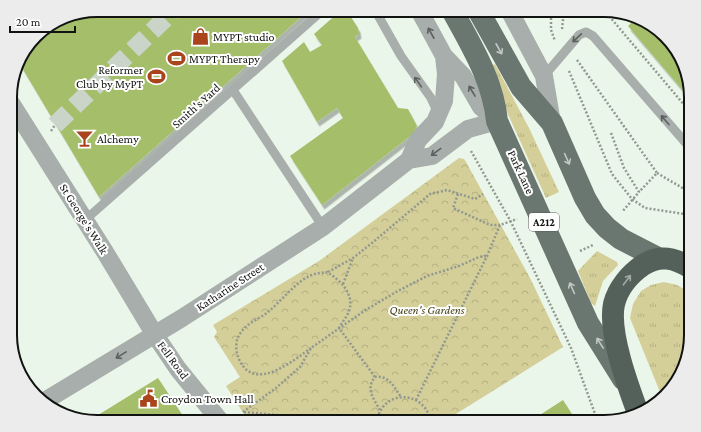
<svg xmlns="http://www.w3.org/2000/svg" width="701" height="432" viewBox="0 0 701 432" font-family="'Crimson Pro',serif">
<defs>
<pattern id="grass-tufts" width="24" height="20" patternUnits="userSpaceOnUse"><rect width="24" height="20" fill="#d4ce98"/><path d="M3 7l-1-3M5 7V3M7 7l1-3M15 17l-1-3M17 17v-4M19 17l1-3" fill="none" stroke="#b5b082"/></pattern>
<pattern id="forest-crowns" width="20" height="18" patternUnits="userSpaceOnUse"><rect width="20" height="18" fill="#d4ce98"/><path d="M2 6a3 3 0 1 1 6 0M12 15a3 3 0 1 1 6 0" fill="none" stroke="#b5b082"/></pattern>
<filter id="shadow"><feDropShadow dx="2.5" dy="4.5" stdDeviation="0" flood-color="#0004"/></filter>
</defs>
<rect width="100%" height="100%" fill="#ebf6ea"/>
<!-- grass -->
<path fill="url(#grass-tufts)" d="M495 64 529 128 559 192 546 198 507 112 493 65Z
M597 251 617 262 618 265 603 281 595 306 591 303 578 271Z
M664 282 677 285 691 293V341L677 383 662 397 630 318 633 304 641 291 651 285Z"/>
<!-- forest -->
<path fill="url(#forest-crowns)" d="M459 158 464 159 466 162 530 278 563 347 443 422H249L226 386 240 377 214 337 217 332 213 325 319 261Z"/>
<!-- building -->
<path fill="#a4be6a" filter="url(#shadow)" d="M97 10H309L99 197 18 61 28 47 50 25 64 17Z
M345 13 349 14 358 28 359 34 355 37 398 108 408 109 417 126 413 134 322 205 290 156 343 118 337 108 317 122 282 61 304 42 310 52 322 45 314 34 331 19 339 14Z
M635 19 652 24 679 53 691 91V100L628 26Z
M158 378 187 422H96L90 420Z
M563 400 577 422H529Z"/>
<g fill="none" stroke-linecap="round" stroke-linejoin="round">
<!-- street-tunnel -->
<path stroke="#cad4c9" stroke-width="18" stroke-dasharray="18 9" stroke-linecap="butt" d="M55 125 174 10"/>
<!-- path -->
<path stroke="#919890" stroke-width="2.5" stroke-dasharray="2 2" stroke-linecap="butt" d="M551 10V30L555 41
M604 10 691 113
M562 29 564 10
M577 60 657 173 639 192
M569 71 612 174 632 199 645 208 691 215
M51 131 55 125
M611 133 624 168 639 192 622 212
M471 151 511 222 571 348 598 422
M657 173 691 193
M458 194 453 208 490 225H500
M580 251 593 245
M328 272 353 258 372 243 430 194 447 190 475 199 483 194
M343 284 353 258
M311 348C294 360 257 391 241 363 237 357 235 347 237 340 239 334 243 329 248 325 254 320 262 317 268 312 280 302 291 288 304 279 312 274 318 273 327 272 340 280 355 294 349 311 347 317 342 322 339 328L375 377
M416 400 487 256 500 225 517 219
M380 410C374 399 365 389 375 377 389 375 394 387 401 397
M243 412 276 388 300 367 311 348 364 311 396 292 427 276 459 266 479 257 487 256
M244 412 353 422
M377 422C381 389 425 389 431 422"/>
<!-- lane -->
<path stroke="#a7aeab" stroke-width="9" d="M375 10 401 56 431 98 438 113
M544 76 579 35 586 32 593 36 691 149
M233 90 323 227
M85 220 323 10"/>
<!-- street -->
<path stroke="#a7aeab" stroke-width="18" d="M419 10 444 56 463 76 481 107 497 121
M509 10 544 76 552 123
M11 103 105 252 155 335 178 369 221 422
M409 160 418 140 435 122 444 101 446 74 444 56
M43 402 182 318 323 227 409 160 432 156 468 129 497 121"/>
<!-- primary -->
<path stroke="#6a7670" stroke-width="22" d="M452 10C471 45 493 80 497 121L588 323 623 379
M478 10 521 87 552 123 585 198 595 215 607 228 621 239 658 258"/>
<!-- highway -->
<path stroke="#54615b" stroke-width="22" d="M638 413C628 386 608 332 614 304 618 288 630 274 643 265 660 254 675 258 691 268"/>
</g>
<!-- one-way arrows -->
<defs><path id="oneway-shaft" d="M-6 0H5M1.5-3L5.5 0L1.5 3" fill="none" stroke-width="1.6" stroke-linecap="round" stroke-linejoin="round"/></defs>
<g stroke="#5c605e">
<use href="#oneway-shaft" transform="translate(431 33) rotate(-119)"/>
<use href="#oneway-shaft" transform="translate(577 38) rotate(137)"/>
<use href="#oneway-shaft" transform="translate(418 82) rotate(-125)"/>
<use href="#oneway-shaft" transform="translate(472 91) rotate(-121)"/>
<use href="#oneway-shaft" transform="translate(665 120) rotate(-131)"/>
<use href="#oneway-shaft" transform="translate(436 152) rotate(144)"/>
<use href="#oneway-shaft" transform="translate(121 355) rotate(149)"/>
</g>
<g stroke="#c3c8c6">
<use href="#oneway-shaft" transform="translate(499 49) rotate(61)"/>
<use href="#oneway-shaft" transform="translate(567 159) rotate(66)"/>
<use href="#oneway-shaft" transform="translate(572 288) rotate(-114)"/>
<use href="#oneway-shaft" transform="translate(600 343) rotate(-122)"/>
</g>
<use stroke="#a1a8a5" href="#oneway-shaft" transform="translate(627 280) rotate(-53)"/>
<!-- icons -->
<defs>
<symbol id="shop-bare" viewBox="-9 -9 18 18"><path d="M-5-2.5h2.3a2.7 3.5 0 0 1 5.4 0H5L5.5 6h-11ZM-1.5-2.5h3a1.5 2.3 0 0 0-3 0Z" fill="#aa441c" stroke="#fff" stroke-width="2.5" paint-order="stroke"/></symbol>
<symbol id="stadium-bare" viewBox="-9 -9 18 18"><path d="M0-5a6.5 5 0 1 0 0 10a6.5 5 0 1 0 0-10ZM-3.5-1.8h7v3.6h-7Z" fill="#aa441c" stroke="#fff" stroke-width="2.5" paint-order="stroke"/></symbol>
<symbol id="bar-bare" viewBox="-9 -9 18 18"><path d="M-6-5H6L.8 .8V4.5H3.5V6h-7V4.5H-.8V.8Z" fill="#aa441c" stroke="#fff" stroke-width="2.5" paint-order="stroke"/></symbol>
<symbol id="civic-bare" viewBox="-9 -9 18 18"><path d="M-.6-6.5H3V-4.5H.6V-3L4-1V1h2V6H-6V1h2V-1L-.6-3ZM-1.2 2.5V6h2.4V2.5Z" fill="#aa441c" stroke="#fff" stroke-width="2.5" paint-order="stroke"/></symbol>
</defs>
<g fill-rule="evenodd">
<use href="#shop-bare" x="188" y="24" width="25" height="25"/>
<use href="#stadium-bare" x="164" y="46" width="25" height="25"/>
<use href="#stadium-bare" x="144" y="64" width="25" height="25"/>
<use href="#bar-bare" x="72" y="126" width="25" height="25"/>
<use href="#civic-bare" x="136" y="386" width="25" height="25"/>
</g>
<g text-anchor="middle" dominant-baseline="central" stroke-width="4" stroke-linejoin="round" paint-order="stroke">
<!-- shield labels -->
<rect fill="#fff" stroke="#585a58" stroke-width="1" x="529" y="213" width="30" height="18" rx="3"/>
<g font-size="11" font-weight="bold" fill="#101310">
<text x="544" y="222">A212</text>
</g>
<!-- poi labels -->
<g font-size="12" fill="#101310" stroke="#fff" text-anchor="start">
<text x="213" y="37">MYPT studio</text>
<text x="189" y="59">MYPT Therapy</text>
<text x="143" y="70" text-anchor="end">Reformer<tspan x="143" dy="14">Club by MyPT</tspan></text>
<text x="97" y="139">Alchemy</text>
<text x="161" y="399">Croydon Town Hall</text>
</g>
<!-- street labels -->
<g font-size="12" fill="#101310" stroke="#fff">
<text transform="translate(196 106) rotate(-42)">Smith's Yard</text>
<text transform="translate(521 172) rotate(65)">Park Lane</text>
<text transform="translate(84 219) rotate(58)">St George's Walk</text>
<text transform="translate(230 287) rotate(-33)">Katharine Street</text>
<text transform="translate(173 360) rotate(54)">Fell Road</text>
</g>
<!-- park labels -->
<g font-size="12" font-style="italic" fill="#4a461f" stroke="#fff">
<text x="427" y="310">Queen's Gardens</text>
</g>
</g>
<!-- crop -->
<path d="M0 0H701V432H0ZM97 17H604A80 80 0 0 1 684 97V335A80 80 0 0 1 604 415H97A80 80 0 0 1 17 335V97A80 80 0 0 1 97 17Z" fill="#ececec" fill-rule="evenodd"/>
<path fill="none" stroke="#101310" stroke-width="2" d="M97 17H604A80 80 0 0 1 684 97V335A80 80 0 0 1 604 415H97A80 80 0 0 1 17 335V97A80 80 0 0 1 97 17Z"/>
<!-- scale -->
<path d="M10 26v6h65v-6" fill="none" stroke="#101310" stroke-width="2"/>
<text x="16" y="26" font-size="12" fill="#101310" stroke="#ffffff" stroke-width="3" paint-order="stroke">20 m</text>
</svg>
